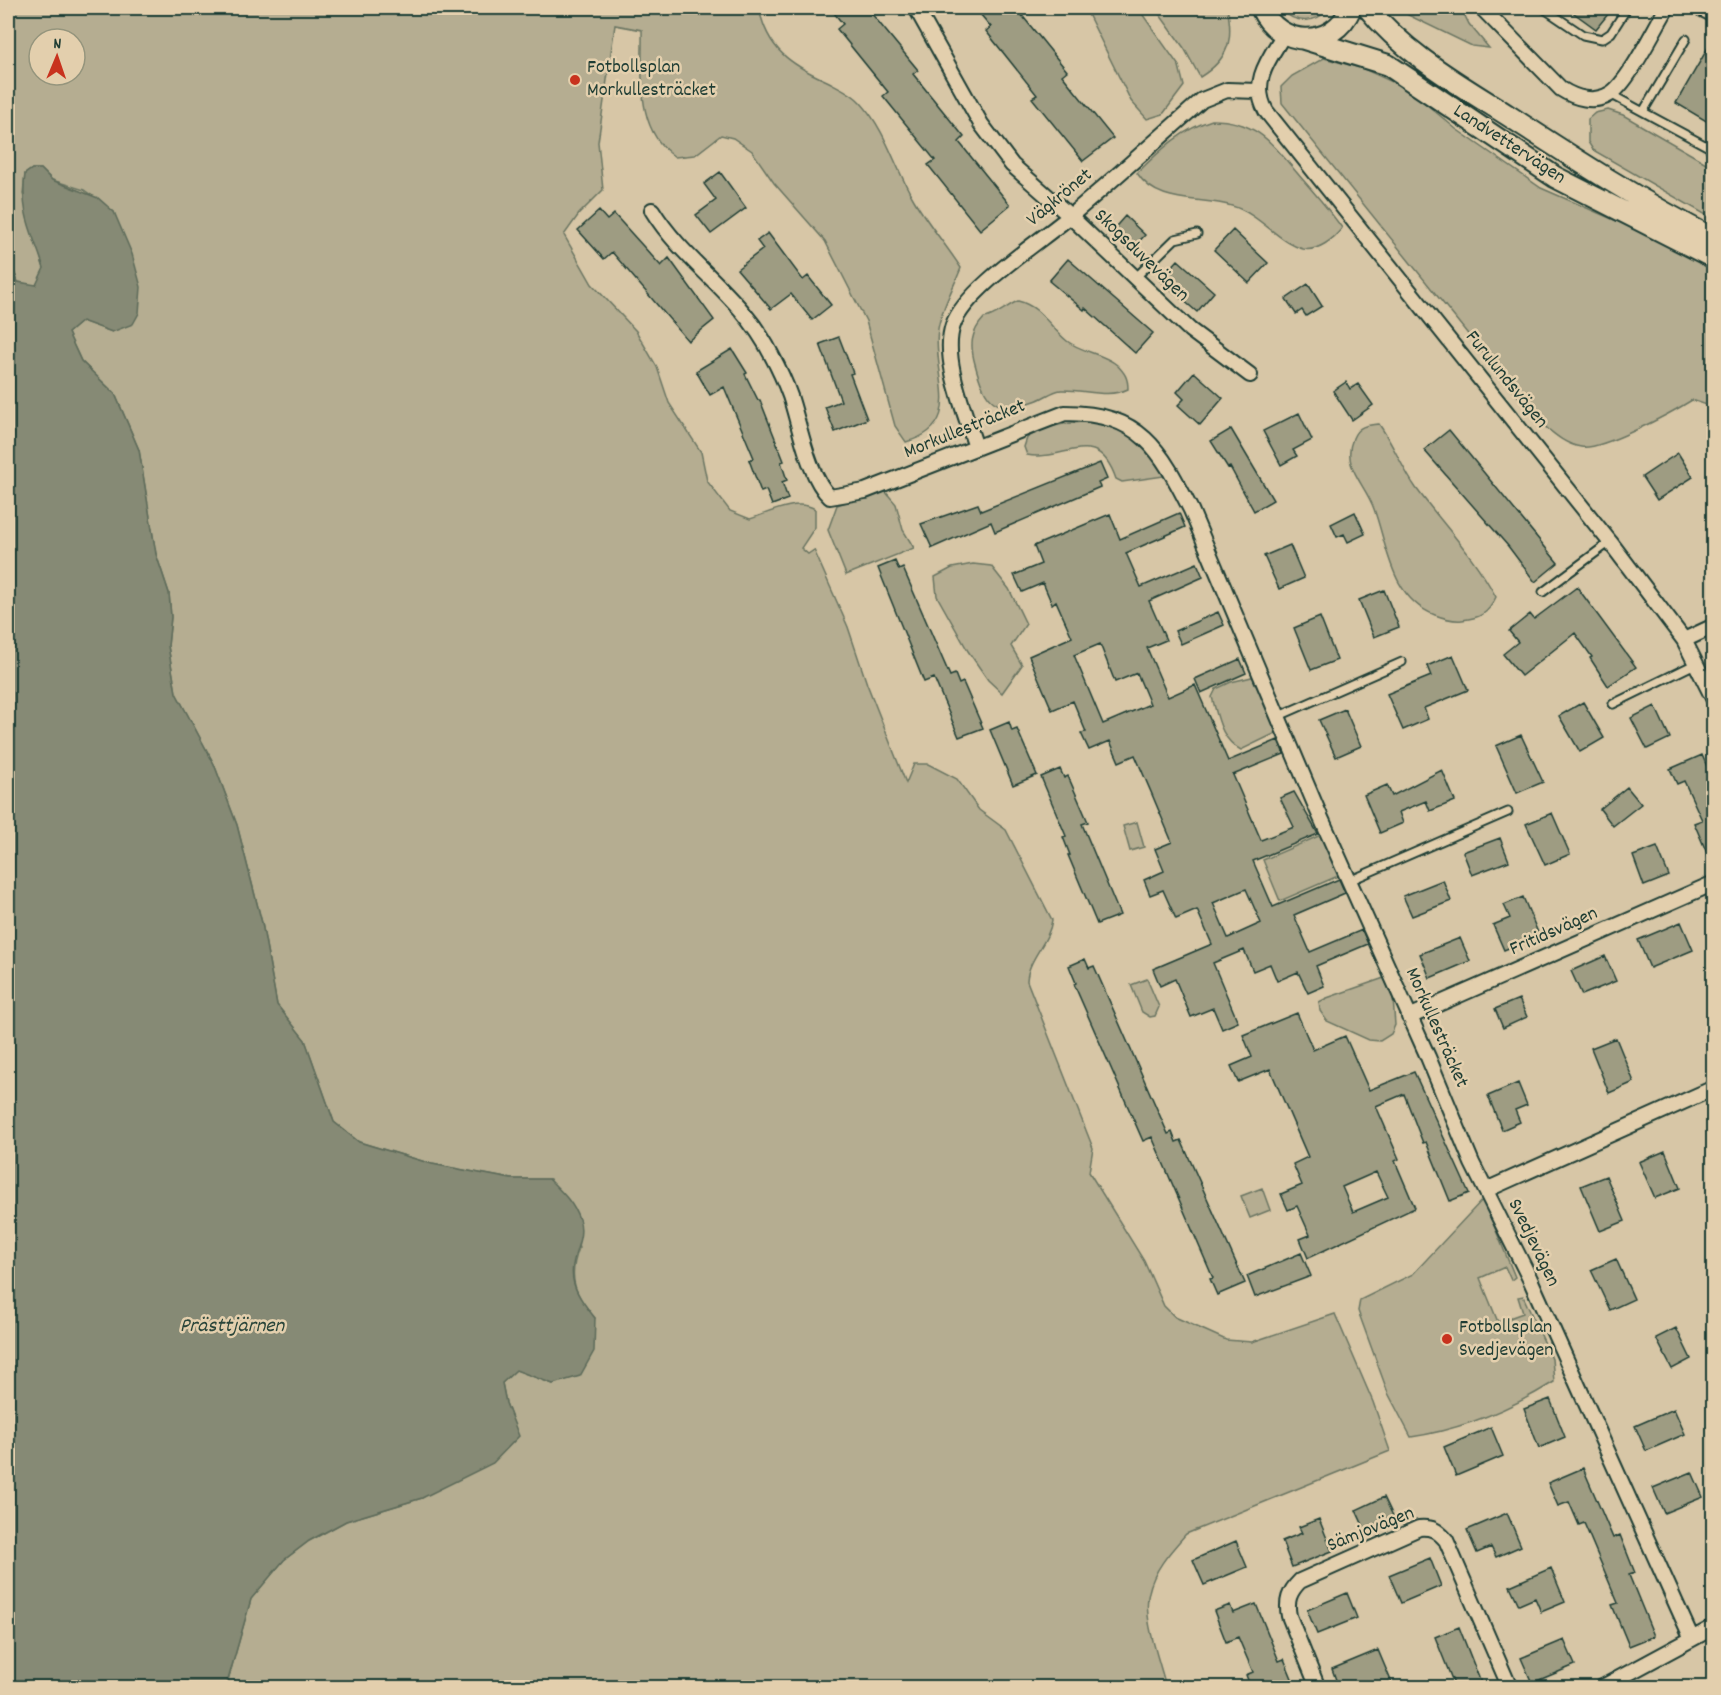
<svg xmlns="http://www.w3.org/2000/svg" width="1721" height="1695" viewBox="0 0 1721 1695" font-family="Dekko,sans-serif">
<rect width="100%" height="100%" fill="#d7c6a6"/>
<filter id="ink" filterUnits="userSpaceOnUse"><feTurbulence type="fractalNoise" baseFrequency=".0167" numOctaves="2"/><feDisplacementMap in="SourceGraphic" scale="12" xChannelSelector="R" yChannelSelector="G"/><feConvolveMatrix kernelMatrix="1 2 1 2 8 2 1 2 1" color-interpolation-filters="sRGB"/></filter>
<g filter="url(#ink)">
<!-- green -->
<path fill="#b5ad91" stroke="#6a7562" stroke-width="1.5" fill-rule="evenodd" d="M8 8H759C767 49 791 65 827 81 838 87 853 93 861 103 887 132 895 168 914 200 928 224 946 245 961 268 954 287 941 309 938 329 931 374 968 425 906 442L895 426 866 321 825 241 774 183 752 151 733 138 721 135 695 155 675 157C634 129 643 75 642 30L615 25 598 142 603 190 579 214 564 235 592 284 636 331 657 367 669 403 701 452 707 481 730 511 750 519C768 513 797 498 815 509V527L801 548 808 554 814 550 848 627 867 684 906 783 914 764H928L957 779 979 810 1006 830 1052 920C1049 943 1028 958 1027 981L1093 1148 1089 1172 1144 1261 1164 1306 1175 1317 1226 1340 1252 1342 1335 1314 1373 1402 1390 1451 1186 1534C1171 1551 1154 1569 1149 1592 1142 1617 1160 1662 1166 1687H226L251 1599 284 1560 309 1541 346 1521 422 1498 518 1436 506 1403 502 1383 516 1370 553 1384 595 1318C575 1294 567 1279 579 1248L550 1179H511L432 1164 359 1142 334 1122 305 1040 277 1005 262 923 237 825 214 764 176 693 168 646 171 617 169 593 156 554 139 450 115 394 81 361 68 333 82 321 112 332 120 231 114 212 84 190 52 180 41 169H32L25 174 23 194 44 269 36 286 18 282 8 256ZM39 39H75V75H39Z
M1085 8H1138L1179 66 1184 86 1163 114 1147 119 1131 101Z
M1155 8H1227C1234 39 1229 59 1200 77L1184 48Z
M1280 8H1330C1315 24 1295 25 1280 8Z
M1405 8H1461L1469 24 1489 48 1472 46 1408 15Z
M1324 58 1364 69 1408 89 1456 129 1541 188 1713 263V407L1692 400C1673 412 1601 451 1581 447 1563 444 1551 431 1537 420L1282 103 1281 87 1292 76Z
M1608 110 1623 115 1713 167V219L1593 150 1588 142V119L1595 113Z
M1212 120C1260 120 1275 148 1304 181 1318 197 1330 211 1342 228 1334 239 1317 252 1303 249 1279 243 1260 214 1232 206 1200 196 1158 206 1137 173 1160 151 1180 130 1212 120Z
M1018 301C1042 307 1049 327 1067 341 1081 352 1105 354 1117 365 1125 373 1128 378 1128 389 1107 399 1084 389 1061 390 1052 391 1044 398 1035 401 995 415 985 402 975 364 970 346 970 333 984 318 995 317 1008 305 1018 301Z
M1097 421 1144 438 1171 475 1122 482 1116 479C1097 424 1065 462 1027 455L1024 447 1027 438C1048 424 1073 422 1097 421Z
M1379 424C1393 444 1402 468 1416 488 1444 526 1473 554 1496 597 1488 614 1480 618 1462 620 1453 621 1443 618 1435 615 1391 598 1388 548 1374 509 1365 483 1341 467 1353 438 1358 426 1366 425 1379 424Z
M884 490 896 504 903 530 914 548 846 575 828 530 837 505Z
M973 564 991 566 1009 589 1026 624 1011 646 1022 665 1002 693 988 680 968 651 937 596 935 577 952 568Z
M1256 676 1275 719 1276 733 1241 750C1221 740 1218 718 1212 697L1216 689 1231 682Z
M1137 822 1144 847 1130 851 1123 826Z
M1328 832 1345 873 1280 901 1263 860Z
M1384 978 1393 998 1395 1025 1391 1034 1380 1041 1369 1040 1327 1021 1320 1011 1319 1002 1327 998Z
M1147 979 1159 1007 1155 1016 1150 1017 1142 1012 1131 985Z
M1262 1188 1270 1210 1250 1218 1241 1196Z
M1483 1199 1515 1277 1511 1280 1505 1267 1480 1278 1498 1322 1523 1313 1518 1297 1523 1296 1552 1359 1554 1382C1509 1410 1464 1429 1411 1437L1388 1393 1358 1311 1360 1300 1413 1274Z"/>
<!-- water -->
<path fill="#868a74" stroke="#5d6b5a" stroke-width="1.5" d="M32 169H41L52 180 98 198 114 212 132 254 141 287 139 313 133 324 112 332 82 321 68 333 81 361 115 394 139 450 156 554 169 593 171 617 168 646 176 693 214 764 237 825 262 923 277 1005 305 1040 334 1122 359 1142 432 1164 511 1179H549C561 1191 574 1203 579 1219 585 1235 575 1250 573 1265 569 1286 583 1303 595 1318L594 1351 580 1376 553 1384 516 1370 502 1383 506 1403 519 1436 493 1463 422 1498 346 1521 309 1541 284 1560 251 1599 226 1687H8V256L18 282 36 285 44 268C32 231 20 215 25 174Z"/>
<!-- building -->
<path fill="#9e9c82" stroke="#1f3d34" stroke-width="1.5" fill-rule="evenodd" d="M830 8H867L918 70 913 74 964 137 959 142 1010 205 980 230 928 165 935 160 883 96 888 92 837 29 843 24Z
M975 8H1016L1067 71 1062 75 1113 138 1083 161 1032 98 1037 95 986 31 991 27Z
M1567 8H1613L1596 29Z
M1713 39V125L1676 103Z
M720 172 746 208 711 234 696 215 716 200 704 184Z
M599 211 607 220 614 214 661 266 669 258 714 320 688 341 612 252 604 259 578 230Z
M1125 216 1145 235 1130 251 1110 233Z
M1233 230 1268 263 1249 283 1214 250Z
M768 233 803 280 808 276 831 305 812 320 791 294 771 309 737 269 763 249 757 241Z
M1068 259 1153 333 1135 353 1085 308 1084 310 1049 281Z
M1178 260 1214 292 1197 312 1160 280Z
M1308 284 1322 306 1306 316 1302 310 1296 314 1286 299Z
M839 337 853 373 850 374 867 419 835 432 825 407 841 401 820 344Z
M732 349 747 373 745 374 758 400H760L784 461 781 462 787 480 782 482 788 499 772 505 766 490 761 492 749 460 754 458 724 387 710 395 696 371Z
M1194 372 1223 398 1200 425 1178 405 1184 399 1177 392Z
M1346 382 1350 389 1358 384 1373 405 1352 420 1333 391Z
M1299 413 1312 440 1293 450 1297 456 1281 465 1263 431Z
M1231 429 1273 500 1254 511 1230 467 1228 468 1211 441Z
M1449 430 1558 563 1535 582 1508 546 1424 450Z
M1678 453 1693 477 1657 500 1642 477Z
M1100 463 1107 479 1098 483 1100 487 995 532 991 522 932 548 921 524 978 504 981 511Z
M1355 512 1365 534 1348 542 1344 534 1337 537 1331 524Z
M1179 513 1185 527 1126 553 1141 587 1197 563 1203 577 1149 601 1166 640 1147 648 1168 697 1195 685 1228 761 1278 740 1284 754 1233 775 1261 840 1294 827 1280 798 1294 792 1318 834 1253 861 1273 907 1339 879 1345 893 1294 915 1310 952 1362 930 1368 944 1316 966 1324 986 1308 993 1298 972 1277 981 1270 964 1253 971 1244 950 1213 963 1238 1022 1222 1029 1213 1008 1191 1017 1175 979 1160 986 1153 969 1212 944 1197 910 1176 919 1163 890 1150 895 1144 880 1164 871 1155 849 1172 842 1151 792 1135 755 1119 762 1110 741 1089 750 1081 733 1086 732 1073 701 1052 710 1029 656 1072 637 1056 601 1052 604 1043 583 1022 592 1014 575 1041 564 1034 546 1110 514 1120 539ZM1100 644 1115 682 1137 673 1150 704 1103 724 1074 655ZM1246 889 1261 923 1228 938 1213 903Z
M1290 545 1304 578 1279 589 1264 556Z
M895 561 899 570 903 568 950 676 955 674 959 684 963 682 983 728 959 737 934 678 924 682 878 568Z
M1577 587 1636 667 1608 686 1590 658 1592 657 1575 633 1521 676 1503 654 1518 642 1509 631 1530 614 1534 619Z
M1384 590 1399 627 1374 637 1359 600Z
M1218 612 1224 625 1181 644 1175 631Z
M1320 617 1337 660 1311 670 1294 628Z
M1453 655 1468 690 1424 708 1428 719 1403 730 1387 694 1431 676 1427 666Z
M1240 659 1246 673 1201 693 1195 679Z
M1583 702 1604 738 1580 752 1559 716Z
M1655 706 1670 738 1647 749 1631 718Z
M1345 709 1361 746 1336 757 1319 720Z
M1009 722 1012 731 1017 729 1037 775 1013 785 990 730Z
M1521 735 1543 782 1517 793 1496 746Z
M1702 755 1713 780V867L1694 823 1702 820 1684 781 1677 784 1670 769Z
M1060 769 1064 778 1068 776 1088 822 1082 824 1120 915 1097 924 1068 855H1070L1063 837 1066 836 1041 777Z
M1442 770 1455 801 1430 811 1426 801 1399 812 1403 823 1380 833 1364 795 1387 785 1392 796Z
M1627 787 1641 804 1613 826 1600 809Z
M1552 813 1570 854 1545 865 1526 824Z
M1500 838 1509 861 1472 875 1463 852Z
M1657 847 1669 876 1644 886 1633 856Z
M1443 880 1451 901 1412 916 1403 896Z
M1523 897 1539 935 1504 950 1493 925 1510 918 1504 905Z
M1681 922 1693 950 1650 968 1638 940Z
M1460 938 1470 961 1430 978 1420 954Z
M1605 956 1616 981 1582 995 1571 971Z
M1085 959 1089 968 1094 966 1168 1134 1172 1132 1176 1142 1181 1140 1245 1283 1217 1295 1210 1279 1213 1278 1152 1137 1143 1141 1074 984 1076 983 1069 966Z
M1519 999 1527 1017 1503 1028 1495 1009Z
M1297 1013 1313 1050 1345 1036 1369 1090 1414 1072 1469 1193 1450 1201 1426 1142 1423 1143 1404 1094 1376 1106 1399 1159 1395 1161 1415 1208 1308 1258 1300 1239 1310 1235 1297 1206 1288 1210 1281 1194 1302 1185 1293 1164 1308 1157 1270 1069 1238 1082 1231 1066 1252 1057 1243 1035ZM1376 1172 1388 1197 1353 1212 1342 1187Z
M1616 1038 1634 1082 1609 1093 1591 1048Z
M1518 1083 1527 1105 1515 1110 1520 1122 1502 1130 1488 1096Z
M1665 1151 1680 1188 1655 1198 1639 1162Z
M1606 1176 1625 1221 1600 1231 1581 1186Z
M1301 1253 1311 1276 1255 1297 1247 1276Z
M1616 1259 1634 1299 1610 1310 1591 1270Z
M1676 1328 1691 1359 1672 1369 1656 1338Z
M1550 1399 1565 1437 1539 1448 1524 1409Z
M1674 1409 1685 1434 1646 1451 1635 1426Z
M1491 1427 1503 1456 1456 1476 1444 1447Z
M1583 1468 1613 1538 1620 1535 1635 1573 1629 1575 1654 1636 1629 1646 1612 1605 1618 1603 1584 1523 1579 1525 1569 1502 1558 1506 1548 1483Z
M1692 1472 1703 1497 1664 1513 1653 1488Z
M1384 1497 1396 1522 1367 1534 1356 1510Z
M1507 1513 1521 1546 1496 1557 1491 1547 1477 1553 1467 1530Z
M1319 1519 1332 1551 1292 1567 1282 1541 1302 1533 1299 1527Z
M1236 1541 1247 1567 1204 1585 1193 1560Z
M1430 1558 1441 1586 1401 1603 1389 1575Z
M1551 1568 1565 1602 1541 1612 1535 1598 1519 1605 1510 1586Z
M1347 1593 1357 1618 1317 1634 1307 1610Z
M1256 1604 1279 1661 1284 1659 1296 1688H1251L1246 1675 1253 1672 1238 1637 1226 1642 1214 1611 1230 1605 1233 1613Z
M1459 1627 1483 1688 1455 1687 1435 1637Z
M1564 1640 1575 1665 1532 1683 1521 1658Z
M1378 1650 1394 1688H1369L1366 1681 1349 1688H1339L1332 1669Z"/>
<g fill="none" stroke-linecap="round" stroke-linejoin="round">
<defs>
<path id="lane" d="M1543 8 1583 35 1602 39 1611 33 1627 8
M1610 94 1714 150
M1644 110 1686 39
M1135 278 1175 239 1197 234
M1543 592 1610 542
M1613 704 1697 663
M1279 716 1402 662
M1349 881 1508 812"/>
<path id="street" d="M916 8 981 124 1012 165 1070 216 1190 330 1250 375
M1482 8 1561 89C1575 98 1594 104 1610 94 1628 84 1655 27 1667 8
M1700 8 1714 15
M1284 34C1269 59 1250 82 1266 111L1610 542 1684 640 1714 700
M652 210C685 264 740 293 771 354 778 367 785 382 790 396 800 426 808 476 830 497L865 491 1065 413C1141 413 1160 449 1191 510L1317 809 1428 1057 1472 1163 1530 1279 1692 1639
M976 448C966 414 941 359 953 325 966 289 1038 243 1069 217 1114 179 1158 139 1202 100L1227 90 1258 91
M1684 640 1714 626
M1409 1017 1714 883
M1486 1190 1714 1088
M1318 1688 1289 1616C1286 1601 1289 1592 1300 1581L1419 1528C1432 1527 1437 1530 1446 1540L1510 1688
M1601 1688 1714 1627"/>
<path id="secondary" d="M1261 8C1279 48 1333 50 1351 8
M1368 8C1405 54 1459 84 1509 116 1575 159 1643 203 1714 239
M1304 39 1388 65 1555 177 1714 258"/>
</defs>
<!-- lane casing -->
<use href="#lane" stroke="#1f3d34" stroke-width="11"/>
<!-- street casing -->
<use href="#street" stroke="#1f3d34" stroke-width="18"/>
<!-- secondary casing -->
<use href="#secondary" stroke="#1f3d34" stroke-width="24"/>
<!-- lane -->
<use href="#lane" stroke="#e3cfad" stroke-width="7"/>
<!-- street -->
<use href="#street" stroke="#e3cfad" stroke-width="14"/>
<!-- secondary -->
<use href="#secondary" stroke="#e3cfad" stroke-width="20"/>
</g>
</g>
<!-- markers -->
<g fill="#c8321e" stroke="#e3cfad" stroke-width="2">
<circle cx="575" cy="80" r="6"/>
<circle cx="1447" cy="1339" r="6"/>
</g>
<g text-anchor="middle" dominant-baseline="central" stroke-width="5" stroke-linejoin="round" paint-order="stroke">
<!-- poi labels -->
<g font-size="20" fill="#1f3d34" stroke="#e3cfad" text-anchor="start">
<text x="587" y="68">Fotbollsplan<tspan x="587" dy="23">Morkullesträcket</tspan></text>
<text x="1459" y="1328">Fotbollsplan<tspan x="1459" dy="23">Svedjevägen</tspan></text>
</g>
<!-- street labels -->
<g font-size="20" fill="#1f3d34" stroke="#e3cfad">
<text transform="translate(1509 145) rotate(33)">Landvettervägen</text>
<text transform="translate(1060 198) rotate(-40)">Vägkrönet</text>
<text transform="translate(1141 256) rotate(44)">Skogsduvevägen</text>
<text transform="translate(1506 380) rotate(51)">Furulundsvägen</text>
<text transform="translate(965 430) rotate(-22)">Morkullesträcket</text>
<text transform="translate(1554 932) rotate(-24)">Fritidsvägen</text>
<text transform="translate(1436 1028) rotate(66)">Morkullesträcket</text>
<text transform="translate(1533 1243) rotate(64)">Svedjevägen</text>
<text transform="translate(1371 1530) rotate(-22)">Sämjovägen</text>
</g>
<!-- water labels -->
<g font-size="21" font-style="italic" fill="#29453a" stroke="#e3cfad">
<text x="232" y="1327">Prästtjärnen</text>
</g>
</g>
<!-- margin -->
<rect width="1721" height="1695" fill="none" stroke="#e3cfad" stroke-width="30"/>
<rect x="15" y="15" width="1691" height="1665" fill="none" stroke="#1f3d34" stroke-width="2" filter="url(#ink)"/>
<!-- north arrow -->
<g transform="translate(57 57) rotate(2)"><circle r="28" fill="#e3cfad" stroke="#95957d" stroke-width="1.5"/>
<path d="M0-4.5L10 22L0 15L-10 22Z" fill="#c8321e"/>
<text y="-9" font-size="16" font-weight="bold" text-anchor="middle" fill="#1f3d34">N</text>
</g>
</svg>
